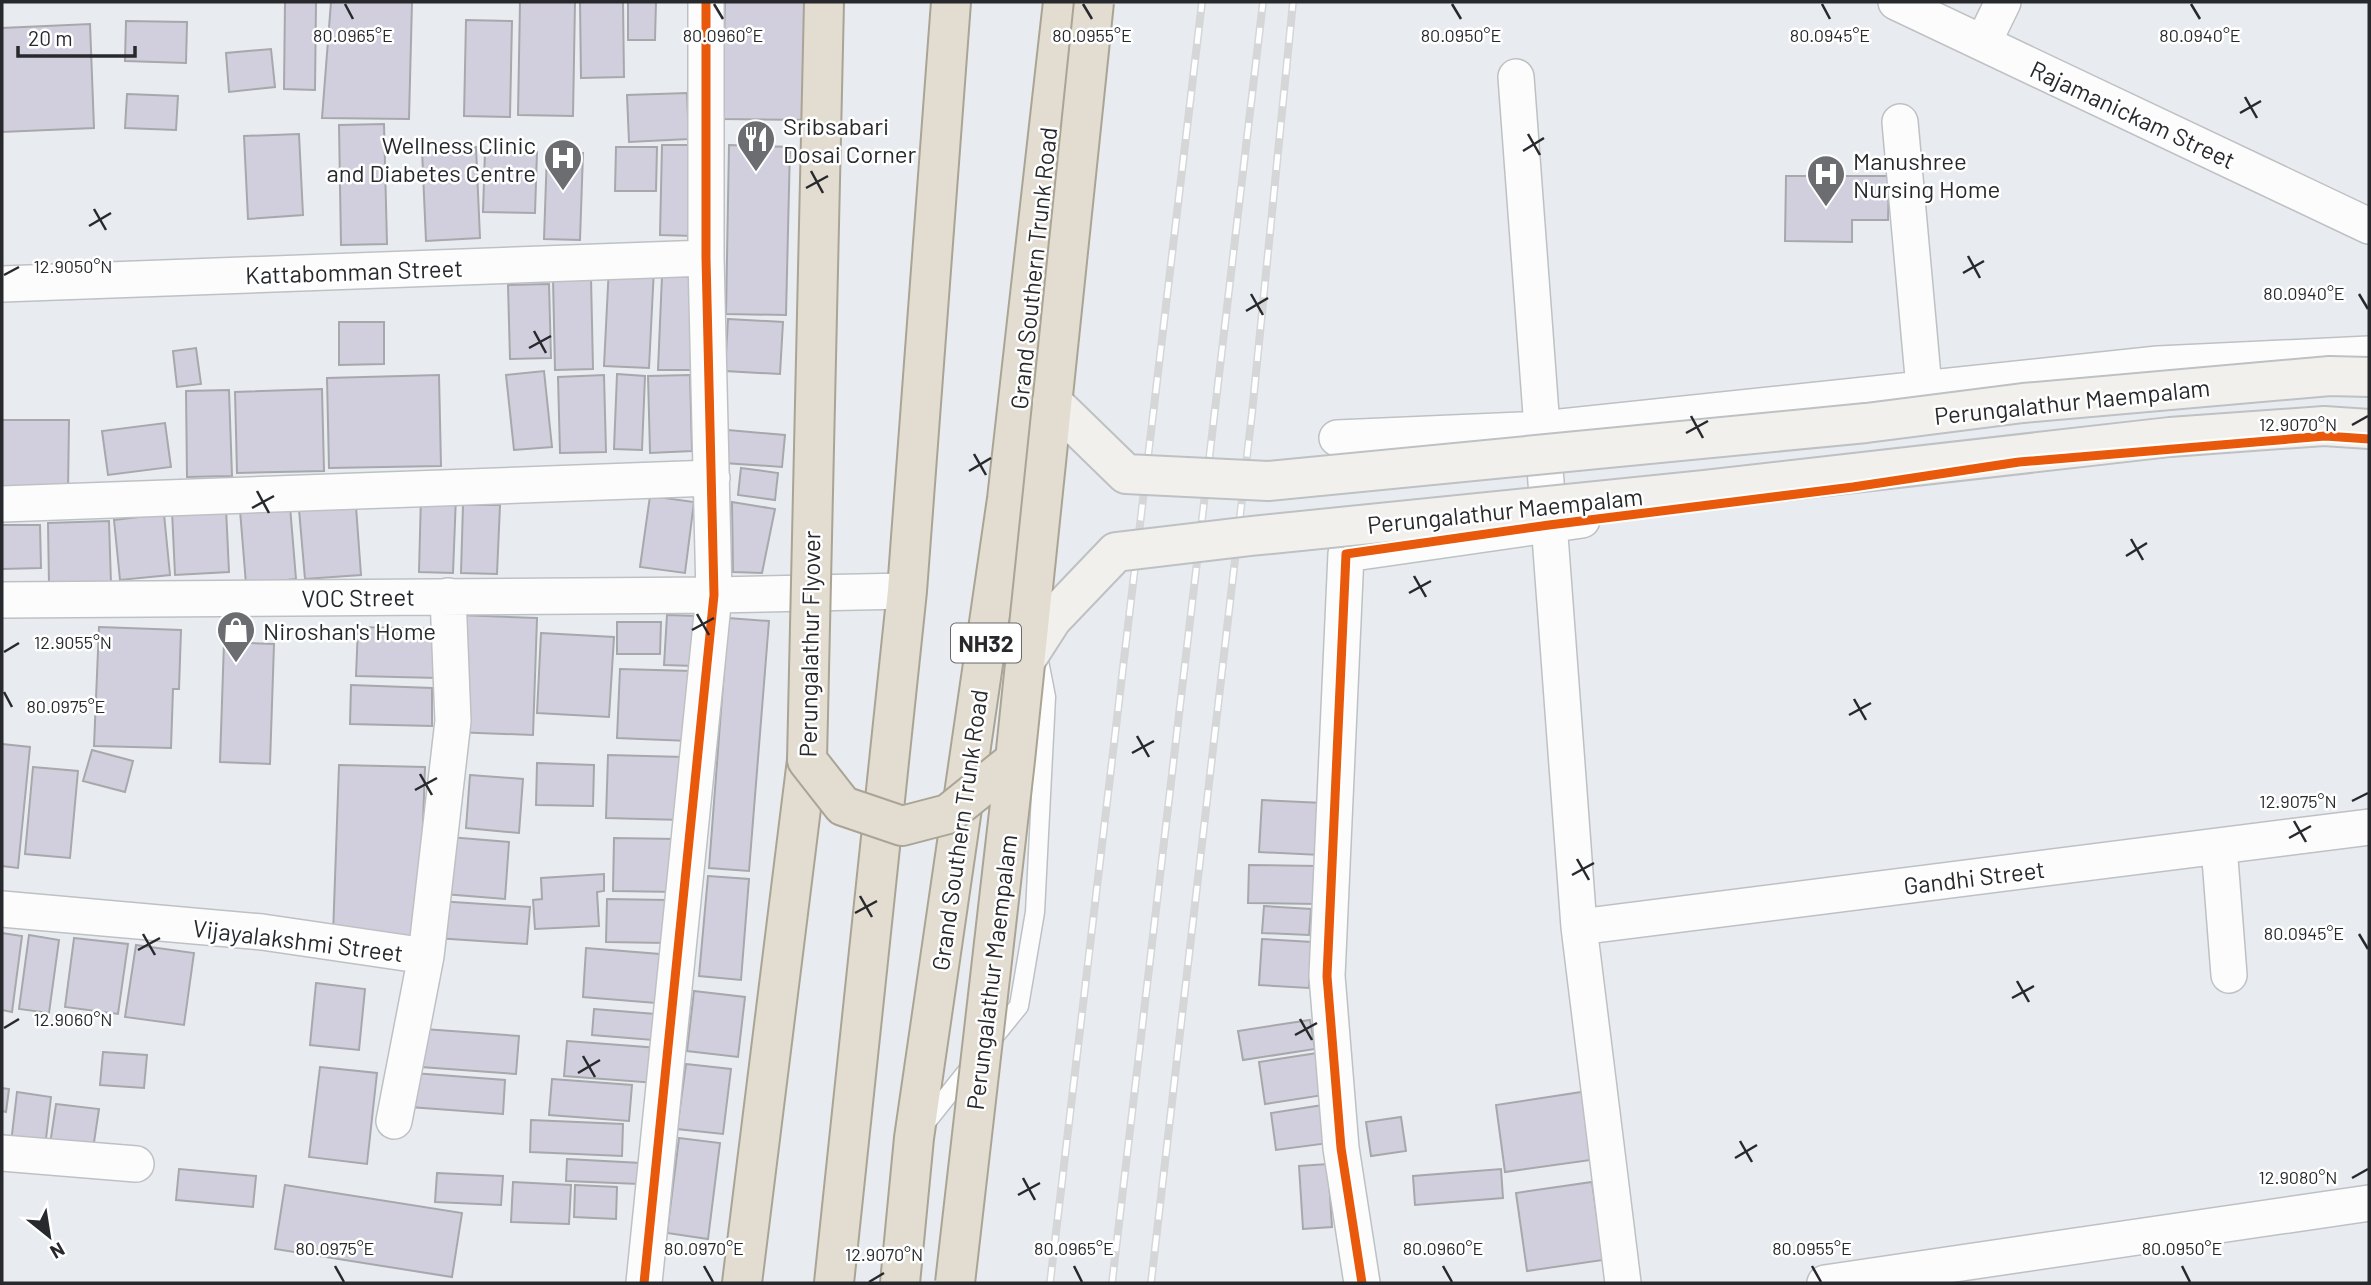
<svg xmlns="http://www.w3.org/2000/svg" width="2371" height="1285" viewBox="0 0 2371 1285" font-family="Barlow,sans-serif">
<rect width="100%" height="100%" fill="#e8ecf0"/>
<!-- building -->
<path fill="#d1cfdd" stroke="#a7a8ab" stroke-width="2" d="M285 2H316L315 90 284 89Z
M331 2H412L409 119 322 118Z
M520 2H575L573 116 518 115Z
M580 2H623L624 77 581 78Z
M628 2H656L655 40H628Z
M725 2H812L810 120 722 119Z
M466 20 512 21 510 117 464 116Z
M126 21 187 22 186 63 125 61Z
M90 24 94 128 2 132V28Z
M271 49 275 87 229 92 226 53Z
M687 93 689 139 629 142 627 95Z
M127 94 178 96 176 130 125 128Z
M384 124 387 244 341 245 339 125Z
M299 134 303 215 248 219 244 136Z
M662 145H696L694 236 660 235Z
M729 145 790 147 786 315 726 314Z
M476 147 480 238 426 241 422 150Z
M616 147H657L656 191H615Z
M485 151 537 152 535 213 483 212Z
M547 152 583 153 580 240 544 239Z
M1786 176H1889L1888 220H1852V242L1785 241Z
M609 266 654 268 649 368 604 366Z
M662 276 697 277 693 370H658Z
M591 277 593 369 555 370 553 278Z
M549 284 551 358 510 359 508 285Z
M728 319 783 322 780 374 725 371Z
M339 322H384V364L339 365Z
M196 348 201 384 177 387 173 351Z
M544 371 552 447 514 450 506 375Z
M617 374 645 376 642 450 614 449Z
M439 375 441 466 329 468 327 378Z
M604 375 606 452 560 453 558 377Z
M690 375 692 451 650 453 648 376Z
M322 389 324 471 237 473 235 392Z
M229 390 232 476 187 477 186 391Z
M2 420H69L68 493H2Z
M165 423 171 467 108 475 102 431Z
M728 430 785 435 782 467 724 463Z
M741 468 778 473 775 500 738 495Z
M355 493 361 575 305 579 298 498Z
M289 494 296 579 246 584 239 498Z
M421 495 456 496 453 573 419 572Z
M650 496 694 502 685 573 640 567Z
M732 502 775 509 762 573 733 572Z
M463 505H500L497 574 461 573Z
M226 508 229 572 175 575 172 511Z
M164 514 170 575 120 580 114 520Z
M109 521 111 584 49 586 48 523Z
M2 525H40L41 568 2 569Z
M458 615 537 618 533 735 454 732Z
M667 615 698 616 695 666 664 665Z
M728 618 769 621 749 871 709 868Z
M617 622H661L660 654H617Z
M99 627 181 630 179 689H173L171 748 94 746Z
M358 627 440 629 438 678 356 676Z
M541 633 614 637 609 717 537 713Z
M224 642 274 644 270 764 220 762Z
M620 669 692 671 689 741 617 738Z
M351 685 432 688V726L350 724Z
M2 744 30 747 18 868 2 866Z
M92 750 133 761 125 792 83 781Z
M608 755 684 757 682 820 606 818Z
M537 763 594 765 593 806 536 805Z
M339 765 425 767 419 937 333 935Z
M33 767 78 771 70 858 25 854Z
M470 775 523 779 519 833 466 828Z
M1262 800 1323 803 1320 855 1259 852Z
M449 837 509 842 505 899 444 894Z
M614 838 678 839 677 892 613 891Z
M1249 865 1318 866 1317 904 1248 903Z
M604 874V891L597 892 599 926 535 929 533 900 542 899 541 878Z
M708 876 749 879 741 980 699 976Z
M607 899 668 900 667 943 606 942Z
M438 901 530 907 527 944 436 938Z
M1264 906 1311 909 1309 935 1262 933Z
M2 933 22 936 12 1012 2 1010Z
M29 935 59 940 49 1013 19 1009Z
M74 938 128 944 118 1014 65 1007Z
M1262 939 1312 942 1309 988 1259 985Z
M136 945 194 953 184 1025 125 1017Z
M586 948 672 955 668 1004 583 997Z
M316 983 365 989 359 1050 310 1045Z
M694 991 745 997 738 1057 687 1051Z
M594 1009 655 1014 653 1040 592 1035Z
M1310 1020 1315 1049 1243 1060 1238 1031Z
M424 1029 519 1036 516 1074 421 1067Z
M567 1041 659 1048 656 1083 564 1076Z
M103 1052 147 1055 144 1088 100 1085Z
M1324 1052 1330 1094 1265 1104 1259 1062Z
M686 1064 731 1069 723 1134 677 1129Z
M320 1067 377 1073 367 1164 309 1157Z
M413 1073 505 1080 503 1114 410 1107Z
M552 1079 632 1085 629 1121 549 1115Z
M2 1088 9 1089 6 1112 2 1111Z
M1588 1091 1598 1159 1505 1172 1496 1105Z
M17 1092 51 1097 45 1147 11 1143Z
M56 1104 99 1109 92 1156 49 1151Z
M1323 1105 1329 1143 1276 1150 1271 1113Z
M1401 1117 1406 1151 1371 1156 1366 1122Z
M531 1120 623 1124 622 1156 530 1152Z
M679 1138 720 1143 708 1239 667 1233Z
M567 1159 641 1163 639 1184 566 1181Z
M1328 1164 1332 1227 1303 1229 1299 1166Z
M179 1169 256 1176 253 1207 176 1200Z
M1501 1169 1503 1198 1415 1205 1413 1176Z
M437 1173 503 1176 501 1205 435 1202Z
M513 1182 571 1185 569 1224 511 1222Z
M1592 1182 1603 1260 1527 1271 1516 1193Z
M285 1185 462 1213 452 1277 275 1249Z
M575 1185 617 1187 616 1219 574 1217Z"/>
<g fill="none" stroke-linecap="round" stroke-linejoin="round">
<defs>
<path id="service" d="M989 1043 1019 1006 1035 912 1046 697 1038 656
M924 1125 972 1065"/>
<path id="minor" d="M1896 2 2369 226
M1983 43 2003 2
M1516 77 1579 927 1623 1283
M1900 122 1924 388
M2 284 706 258
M1337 438 1542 429 2158 364 2369 354
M2 504 712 478
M2 600 714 595 907 591
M2219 846 2229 975
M2 909 262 932 426 956
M1579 927 2369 827
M394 1121 426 956 453 721 448 596
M2 1153 136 1164
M644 1283 714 595 706 258V2
M1362 1283 1341 1148 1327 976 1346 554 1582 520
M1825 1283 2369 1203"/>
<path id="trunk" d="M742 1283 807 760
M834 1283 907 591 951 2
M900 1283 914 1138 1007 499 1063 2"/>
</defs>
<!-- service casing -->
<use href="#service" stroke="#bec1c3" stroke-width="21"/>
<!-- minor casing -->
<use href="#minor" stroke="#bec1c3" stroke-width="38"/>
<!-- trunk casing -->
<use href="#trunk" stroke="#aaa495" stroke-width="42"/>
<!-- service -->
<use href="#service" stroke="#fcfcfd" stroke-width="18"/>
<!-- minor -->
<use href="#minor" stroke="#fcfcfd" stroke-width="35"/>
<!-- trunk -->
<use href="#trunk" stroke="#e2dcd1" stroke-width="38"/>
<defs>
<path id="rail" d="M1050 1283 1202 2
M1112 1283 1263 2
M1151 1283 1252 413 1293 2"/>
</defs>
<!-- rail casing -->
<use href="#rail" stroke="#d4d6d7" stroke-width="8"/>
<!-- rail -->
<use href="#rail" stroke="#fff" stroke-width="5" stroke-dasharray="16" stroke-linecap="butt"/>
<defs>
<path id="secondary-bridge" d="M1052 402 1126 474 1268 481 1866 423 2023 403 2330 376 2369 377
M1025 661 1052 619 1116 552 1251 536 1705 490 2170 437 2324 426 2369 429"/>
<path id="trunk-bridge" d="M824 2 807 760 843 806 902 826 948 814 1015 760
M955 1283 1015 760 1094 2"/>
</defs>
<!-- secondary-bridge casing -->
<use href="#secondary-bridge" stroke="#bec1c3" stroke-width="42" stroke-linecap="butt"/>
<!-- trunk-bridge casing -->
<use href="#trunk-bridge" stroke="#aaa495" stroke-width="42" stroke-linecap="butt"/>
<!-- secondary-bridge -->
<use href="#secondary-bridge" stroke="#f2f0ec" stroke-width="38"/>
<!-- trunk-bridge -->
<use href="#trunk-bridge" stroke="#e2dcd1" stroke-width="38"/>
<defs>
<path id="cycleway" d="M644 1283 714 595 706 258V2
M1362 1283 1341 1148 1327 976 1346 554 1549 525 1853 487 2019 462 2325 436 2369 439"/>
</defs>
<!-- cycleway casing -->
<use href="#cycleway" stroke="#fff" stroke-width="13"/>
<!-- cycleway -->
<use href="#cycleway" stroke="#e8590c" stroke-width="9"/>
</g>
<!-- ticks -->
<path fill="none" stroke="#27292c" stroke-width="2.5" d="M345 4 353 19M714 4 723 19M1083 4 1092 19M1452 4 1461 19M1822 4 1830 19M2191 4 2200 19M2245 97 2257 118M2240 113 2261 101M1528 134 1540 155M1523 151 1544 138M811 171 823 193M806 188 828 176M94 209 106 230M89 226 111 213M1968 256 1980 278M1963 273 1984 261M4 275 19 267M1251 294 1263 315M2359 294 2368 309M1246 311 1268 298M534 331 546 353M529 348 551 336M1691 416 1703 438M2352 425 2368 416M1686 433 1708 421M974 454 986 475M969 471 991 458M257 491 269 513M252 508 274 496M2131 539 2143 560M2126 556 2147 543M1414 576 1426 597M1409 593 1431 581M697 614 709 635M692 630 714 618M4 652 19 643M4 692 12 707M1854 699 1866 720M1849 715 1871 703M1137 736 1149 757M1132 753 1154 741M420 774 432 795M415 790 437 778M2352 801 2368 793M2294 821 2306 842M2289 838 2311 826M1577 859 1589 880M1572 875 1594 863M860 896 872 917M855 913 877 901M143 934 155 955M2359 934 2368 949M138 950 160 938M2017 981 2029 1002M2012 998 2034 986M1300 1019 1312 1040M4 1028 19 1019M1295 1035 1317 1023M583 1056 595 1077M578 1073 600 1060M1740 1141 1752 1162M1735 1158 1757 1145M1023 1178 1035 1200M2352 1178 2368 1169M1018 1195 1040 1183M335 1266 344 1282M704 1266 713 1282M1074 1266 1082 1282M1443 1266 1452 1282M1812 1266 1821 1282M2182 1266 2190 1282M869 1282 884 1273"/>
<!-- icons -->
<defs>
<symbol id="restaurant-pin" viewBox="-11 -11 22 30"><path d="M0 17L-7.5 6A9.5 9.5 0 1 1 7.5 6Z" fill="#6b6d71" stroke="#fff"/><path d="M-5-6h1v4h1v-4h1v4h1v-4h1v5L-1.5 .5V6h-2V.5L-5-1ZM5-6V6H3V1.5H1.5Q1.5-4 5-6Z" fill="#fff"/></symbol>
<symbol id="hospital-pin" viewBox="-11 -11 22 30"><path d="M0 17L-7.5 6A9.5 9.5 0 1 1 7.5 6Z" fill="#6b6d71" stroke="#fff"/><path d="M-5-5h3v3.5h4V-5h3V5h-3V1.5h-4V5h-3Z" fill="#fff"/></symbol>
<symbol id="shop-pin" viewBox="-11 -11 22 30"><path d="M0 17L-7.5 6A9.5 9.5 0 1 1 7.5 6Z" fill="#6b6d71" stroke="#fff"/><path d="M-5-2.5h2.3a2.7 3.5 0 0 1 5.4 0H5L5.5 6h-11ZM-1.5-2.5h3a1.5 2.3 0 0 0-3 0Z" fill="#fff"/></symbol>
</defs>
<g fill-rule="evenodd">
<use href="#restaurant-pin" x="734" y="117" width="44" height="60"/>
<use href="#hospital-pin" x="541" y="136" width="44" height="60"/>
<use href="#hospital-pin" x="1804" y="152" width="44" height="60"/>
<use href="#shop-pin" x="214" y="608" width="44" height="60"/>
</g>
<g text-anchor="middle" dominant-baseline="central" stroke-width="5" stroke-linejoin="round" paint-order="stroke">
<!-- shield labels -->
<rect fill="#fff" stroke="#68696b" stroke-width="2" x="951" y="623.5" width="70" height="39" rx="5"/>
<g font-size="23" font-weight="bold" fill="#27292c">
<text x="986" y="643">NH32</text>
</g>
<!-- street labels -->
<g font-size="24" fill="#27292c" stroke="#fff">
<text transform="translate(2133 114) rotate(25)">Rajamanickam Street</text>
<text transform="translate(1033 268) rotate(-84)">Grand Southern Trunk Road</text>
<text transform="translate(354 271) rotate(-2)">Kattabomman Street</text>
<text transform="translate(2072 401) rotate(-6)">Perungalathur Maempalam</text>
<text transform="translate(1505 510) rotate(-6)">Perungalathur Maempalam</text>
<text transform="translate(358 597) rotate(-1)">VOC Street</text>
<text transform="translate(809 644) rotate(-89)">Perungalathur Flyover</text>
<text transform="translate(959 830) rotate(-82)">Grand Southern Trunk Road</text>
<text transform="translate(1974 877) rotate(-7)">Gandhi Street</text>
<text transform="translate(298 940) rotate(7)">Vijayalakshmi Street</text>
<text transform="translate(991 972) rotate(-83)">Perungalathur Maempalam</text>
</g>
<!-- poi labels -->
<g font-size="24" fill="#27292c" stroke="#fff" text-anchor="start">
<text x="783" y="125">Sribsabari<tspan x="783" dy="28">Dosai Corner</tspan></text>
<text x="536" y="144" text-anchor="end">Wellness Clinic<tspan x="536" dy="28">and Diabetes Centre</tspan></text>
<text x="1853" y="160">Manushree<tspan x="1853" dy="28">Nursing Home</tspan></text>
<text x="263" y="630">Niroshan's Home</text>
</g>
</g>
<g font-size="18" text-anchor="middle" fill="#27292c" stroke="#fff" stroke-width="5" stroke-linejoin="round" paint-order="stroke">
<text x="2200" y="42">80.0940°E</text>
<text x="353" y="42">80.0965°E</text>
<text x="723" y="42">80.0960°E</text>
<text x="1092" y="42">80.0955°E</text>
<text x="1461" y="42">80.0950°E</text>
<text x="1830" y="42">80.0945°E</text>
<text x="73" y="273">12.9050°N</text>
<text x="2304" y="300">80.0940°E</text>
<text x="2298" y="431">12.9070°N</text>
<text x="73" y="649">12.9055°N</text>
<text x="66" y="713">80.0975°E</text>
<text x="2298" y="808">12.9075°N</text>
<text x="2304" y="940">80.0945°E</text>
<text x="73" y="1026">12.9060°N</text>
<text x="2298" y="1184">12.9080°N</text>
<text x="335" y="1255">80.0975°E</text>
<text x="704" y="1255">80.0970°E</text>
<text x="1074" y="1255">80.0965°E</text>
<text x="1443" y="1255">80.0960°E</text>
<text x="1812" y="1255">80.0955°E</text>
<text x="2182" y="1255">80.0950°E</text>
<text x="884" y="1261">12.9070°N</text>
</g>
<!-- border -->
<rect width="2371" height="1285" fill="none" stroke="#27292c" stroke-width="7"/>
<!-- north arrow -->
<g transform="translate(49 1236) rotate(150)" stroke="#ffffff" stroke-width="5" paint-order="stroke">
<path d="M0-5L12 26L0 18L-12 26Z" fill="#27292c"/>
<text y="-10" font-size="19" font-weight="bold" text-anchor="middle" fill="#27292c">N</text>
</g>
<!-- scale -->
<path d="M18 46v10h117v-10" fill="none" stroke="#27292c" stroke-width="3.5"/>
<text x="28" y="46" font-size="21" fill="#27292c" stroke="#ffffff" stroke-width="5" paint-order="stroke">20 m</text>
</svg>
